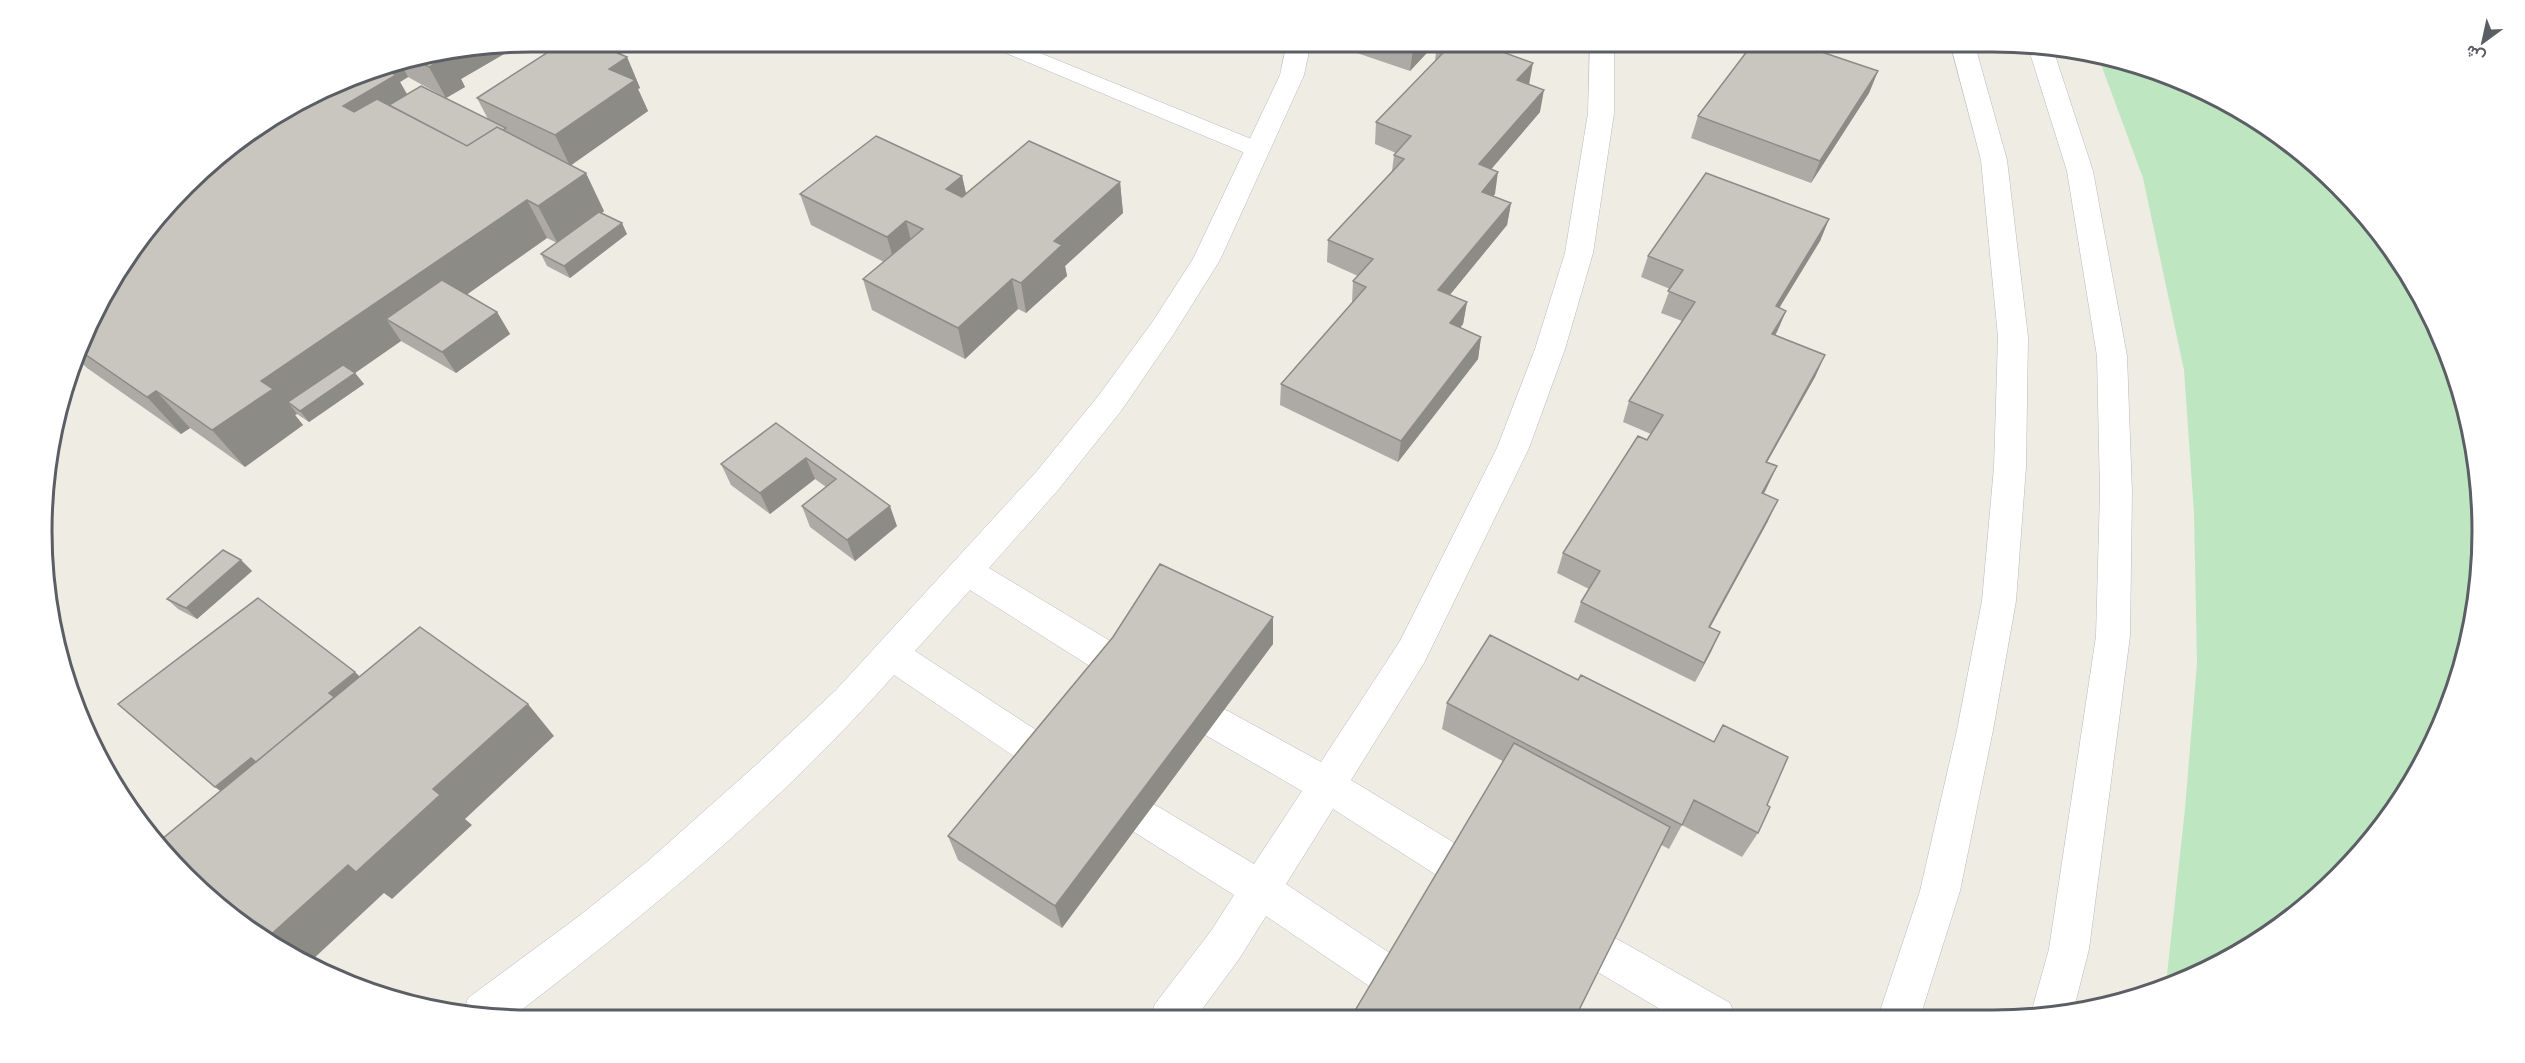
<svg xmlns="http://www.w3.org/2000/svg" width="2525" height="1063" viewBox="0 0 2525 1063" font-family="Montserrat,Vazirmatn,sans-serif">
<rect width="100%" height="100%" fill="#eeece3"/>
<!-- green -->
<path fill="#bee7c1" d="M2099 59 2151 68 2238 107 2316 163 2382 233 2432 315 2466 404 2482 499 2479 595 2457 689 2401 803 2316 900 2210 971 2166 984 2185 809 2197 663 2194 513 2184 370 2143 178Z"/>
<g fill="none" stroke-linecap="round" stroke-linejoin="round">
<defs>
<path id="service" d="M986 42H1013L1266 145 1269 150 1266 155 1258 157 1250 155 989 46Z"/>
<path id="minor" d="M1287 42H1311L1304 75 1220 260 1173 335 1121 411 1058 490 989 568 1130 653 1135 664 1130 675 1117 679 1104 675 970 590 915 651 1056 743 1061 755 1056 767 1043 772 1030 767 894 675C781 804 647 914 511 1018L464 1010 468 998 579 916 648 861 756 765 836 690 1036 472 1099 395 1153 321 1193 259 1280 75Z
M1590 42H1614V113L1593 253 1565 349 1529 448 1424 663 1351 780 1466 850 1471 863 1466 876 1452 881 1438 876 1333 809 1286 884 1400 960 1406 974 1400 988 1386 994 1372 988 1266 916 1239 959 1195 1019H1149L1155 1004 1211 931 1234 895 1131 830 1125 818 1131 806 1144 800 1157 806 1254 864 1302 791 1202 733 1197 722 1202 711 1215 706 1228 711 1321 762 1400 641 1497 448 1535 349 1565 253 1588 113Z
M1950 42H1974L2007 160 2028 337 2026 467 2016 601 1993 730 1960 891 1920 1017H1878L1920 891 1957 730 1982 601 1994 467 1998 337 1981 160Z
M2030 48 2054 52 2093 171 2127 356 2132 493 2130 636 2089 949 2073 1012 2058 1017H2030L2049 949 2096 636 2100 493 2097 356 2067 171 2029 50Z
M1605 934 1619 940 1730 1003 1736 1018H1675L1591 968 1585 954 1591 940Z"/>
</defs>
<!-- service casing -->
<use href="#service" stroke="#b8bac0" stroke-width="1"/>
<!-- minor casing -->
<use href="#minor" stroke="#b8bac0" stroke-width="1"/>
<!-- service -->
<use href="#service" fill="#fff" fill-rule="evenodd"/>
<!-- minor -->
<use href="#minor" fill="#fff" fill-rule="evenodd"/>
</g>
<!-- wall -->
<path fill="#adaaa5" d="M1349 42H1437L1410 71 1348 50Z
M521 44 461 79 465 87 446 98 408 77 400 82 407 95 488 119 477 98 580 51 619 49 622 55 627 57 640 88 638 89 648 111 571 165 604 211 602 213 627 234 570 278 547 266 541 254 557 243 547 238 466 295 497 312 510 334 456 373 401 341 355 373 364 384 309 422 297 414 295 415 303 425 245 467 190 428 181 434 87 368 76 357 107 287 374 68Z
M1436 51 1529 84 1540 112 1491 169 1495 194 1493 196 1511 203 1507 225 1449 295 1467 302 1463 324 1460 328 1481 337 1478 359 1398 462 1280 405 1281 384 1352 303 1353 281 1358 276 1327 262 1328 240 1392 171 1394 155 1396 153 1375 144 1376 122 1435 62Z
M1878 71 1869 93 1811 183 1691 138 1698 116Z
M962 176 966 193 1120 182 1123 213 1065 266 1067 276 1026 313 1018 309 965 359 872 310 863 279 884 262 811 225 800 194Z
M1829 219 1820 241 1779 308 1786 311 1775 335 1825 355 1815 377 1767 462 1777 466 1764 494 1768 521 1710 627 1720 632 1695 682 1574 622 1581 602 1589 589 1557 573 1563 553 1651 434 1623 422 1629 401 1682 321 1661 313 1670 289 1641 277 1648 256Z
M776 423 897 526 855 561 810 527 802 506 826 487 815 479 770 514 731 485 721 464Z
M241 560 252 571 197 619 178 609 167 599Z
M1113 637 1273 644 1062 928 958 860 948 836Z
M1447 703 1767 805 1758 833 1742 857 1682 825 1669 849 1442 729Z"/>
<!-- shaded-wall -->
<path fill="#8d8b86" d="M1419 42H1437L1410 71 1413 49Z
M521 44 461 79 465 87 446 98 429 67 443 57Z
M619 49 624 59 627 57 640 88 638 89 648 111 570 166 555 135 609 69 615 52Z
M1533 63 1529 85 1517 80Z
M401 64 408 77 400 82 418 113 367 145 343 106 374 68Z
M1878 71 1869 93 1811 183 1820 161Z
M1544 90 1540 112 1476 187 1479 164Z
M1498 172 1495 194 1478 214 1482 192Z
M586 173 604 211 558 244 538 206Z
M962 176 969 207 946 189Z
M1120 182 1123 213 1065 266 1067 276 1026 313 1021 283 1054 241Z
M527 200 547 238 411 334 386 319 401 341 329 391 355 373 364 384 309 422 300 411 288 402 297 414 295 415 303 425 245 467 212 430 261 381Z
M1511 203 1507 225 1436 312 1438 290Z
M1829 219 1820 241 1767 328 1776 306Z
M906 221 914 252 896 268 887 237Z
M622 223 627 234 570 278 564 266Z
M1012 279 1018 309 965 359 958 328Z
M1467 302 1463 324 1446 345 1450 323Z
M1786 311 1777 332 1763 355 1772 334Z
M497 312 510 334 456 373 442 352Z
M1481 337 1478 359 1398 462 1401 441Z
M1825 355 1815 377 1756 482 1766 462Z
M156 391 190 428 181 434 147 397Z
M806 458 815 479 770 514 760 493Z
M1777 466 1767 487 1753 514 1762 493Z
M1778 500 1768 521 1700 646 1709 627Z
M890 506 897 526 855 561 847 540Z
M241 560 252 571 197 619 186 608Z
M1273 617V644L1062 928 1055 906Z
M1720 632 1711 652 1695 682 1704 663Z
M355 672 382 698 248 812 215 787Z
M528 704 554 736 465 819 472 825 392 899 384 893 311 961 267 938Z"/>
<!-- building -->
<path fill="#c9c6c0" stroke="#8d8b86" stroke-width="1.5" d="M594 42H603L619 49 615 52 627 57 609 69 635 80 555 135 477 98 562 43 580 51Z
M1391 42H1419L1413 49Z
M1444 42H1475L1533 63 1517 80 1544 90 1479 164 1498 172 1482 192 1511 203 1438 290 1467 302 1450 323 1481 337 1401 441 1281 384 1366 287 1353 281 1373 259 1328 240 1404 159 1394 155 1411 136 1376 122 1443 53 1436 51Z
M1754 42H1792L1878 71 1820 161 1698 116Z
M448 56 429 67 418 61Z
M380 67 396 75 343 106 354 112 377 99 467 146 497 127 586 173 538 206 527 200 261 381 273 389 212 430 156 391 147 397 79 350 102 300 105 298 103 297 107 287 209 163 286 108 374 68Z
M421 86 506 128 503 130 497 127 467 146 389 105Z
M876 136 962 176 946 189 962 197 1029 141 1120 182 1054 241 1062 245 1021 283 1012 279 958 328 863 279 923 229 906 221 887 237 800 194Z
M1706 173 1829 219 1776 306 1786 311 1772 334 1825 355 1766 462 1777 466 1762 493 1778 500 1709 627 1720 632 1704 663 1581 602 1600 571 1563 553 1638 436 1647 440 1663 415 1629 401 1695 302 1668 291 1683 270 1648 256Z
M599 212 622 223 564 266 541 254Z
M442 280 497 312 442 352 386 319Z
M343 365 355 373 300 411 288 402Z
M776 423 890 506 847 540 802 506 836 479 806 458 760 493 721 464Z
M223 550 241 560 186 608 167 599Z
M1160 564 1273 617 1055 906 948 836 1113 637Z
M258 598 355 672 329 693 334 697 256 762 251 758 215 787 118 704Z
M420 627 528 704 433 789 440 795 356 872 348 865 267 938 233 920 163 854 156 844Z
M1490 635 1578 680 1581 675 1714 742 1723 725 1788 757 1767 805 1770 807 1758 833 1694 800 1682 825 1447 703Z
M1514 743 1670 827 1575 1018 1350 1019Z"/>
<!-- crop -->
<path d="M0 0H2525V1063H0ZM531 52H1993A479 479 0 0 1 2472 531V531A479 479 0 0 1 1993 1010H531A479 479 0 0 1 52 531V531A479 479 0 0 1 531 52Z" fill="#fff" fill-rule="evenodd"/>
<path fill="none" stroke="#5b5e64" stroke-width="3" d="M531 52H1993A479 479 0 0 1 2472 531V531A479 479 0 0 1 1993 1010H531A479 479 0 0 1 52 531V531A479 479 0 0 1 531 52Z"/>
<!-- north arrow -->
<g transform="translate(2483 42) rotate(213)" stroke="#ffffff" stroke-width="4.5" paint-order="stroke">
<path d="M0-4.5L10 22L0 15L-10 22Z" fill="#5b5e64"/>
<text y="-9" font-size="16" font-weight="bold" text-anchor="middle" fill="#5b5e64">ش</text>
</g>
</svg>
